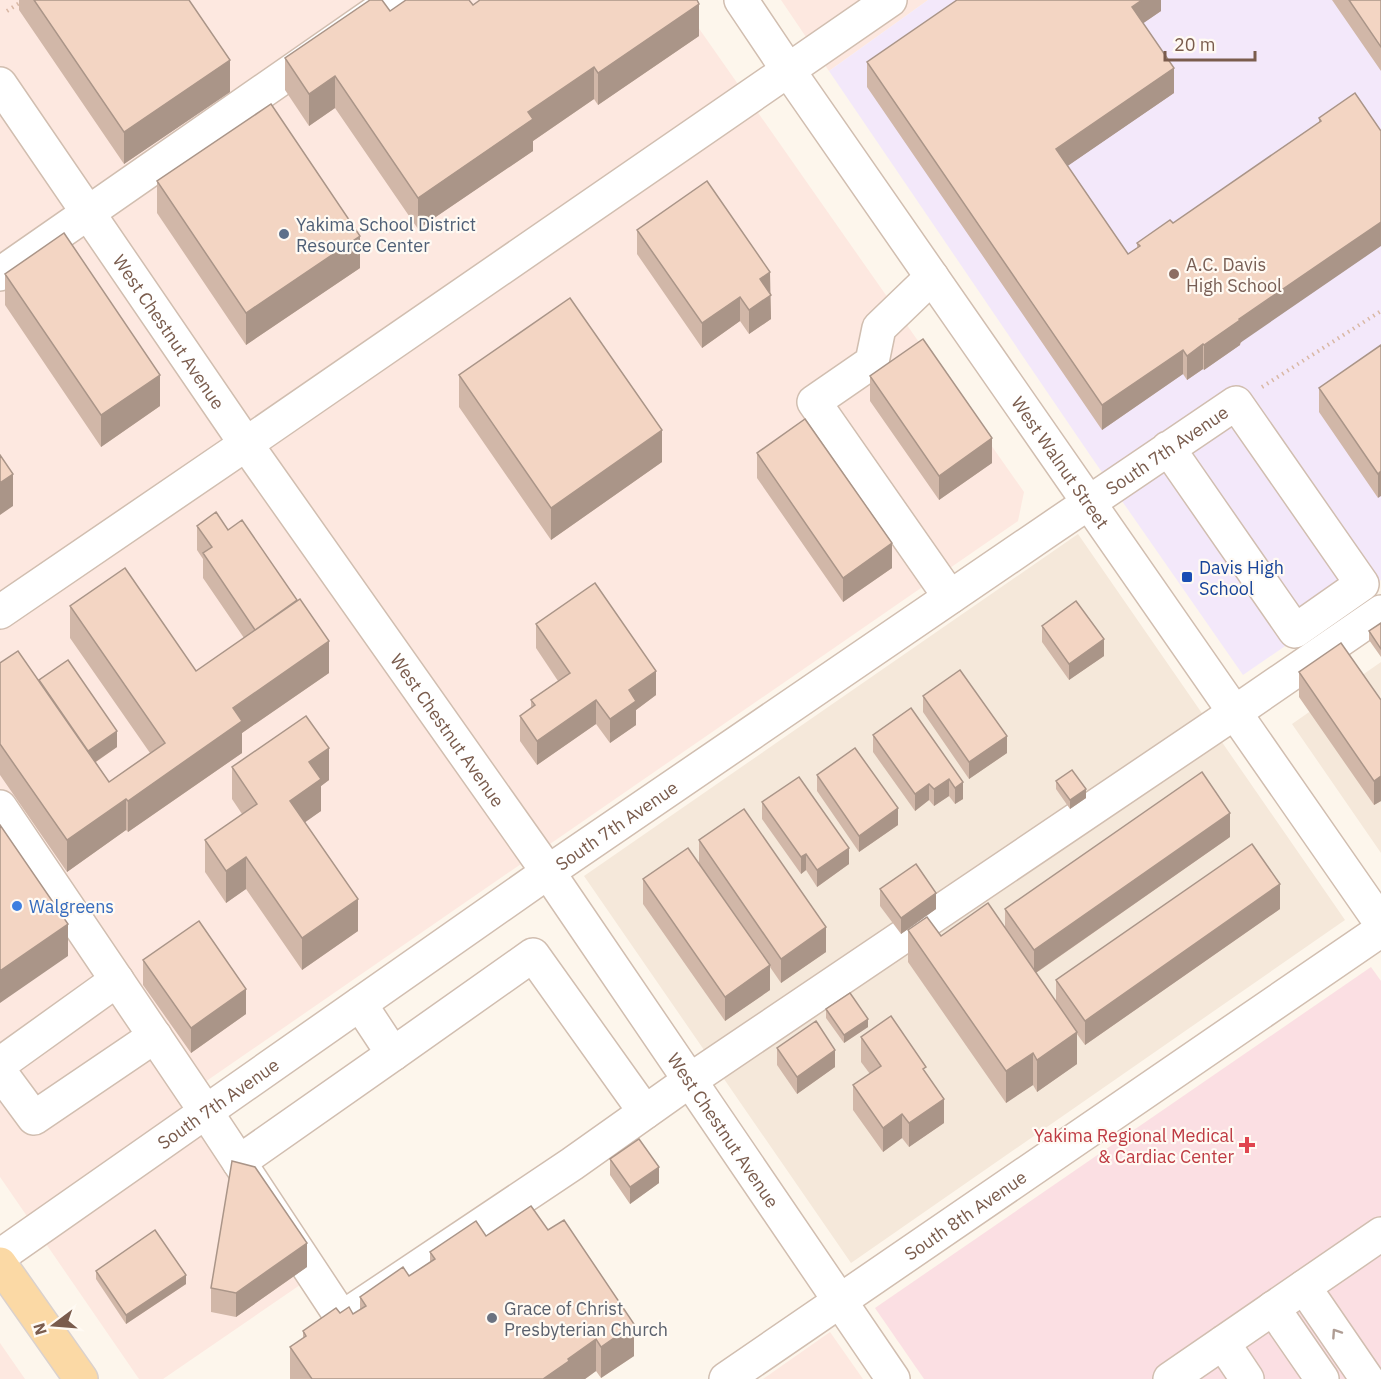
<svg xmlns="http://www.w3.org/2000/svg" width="1381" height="1379" viewBox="0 0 1381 1379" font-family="'IBM Plex Sans',sans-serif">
<rect width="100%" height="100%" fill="#fdf6ec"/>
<!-- residential -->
<path fill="#f5e8da" d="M1078 534 1345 920 851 1263 584 876Z
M1381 662V853L1292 724Z"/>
<!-- commercial -->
<path fill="#fde8e0" d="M0 0H679L1024 492 1018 521 192 1091 316 1274 163 1379H139L0 1177Z
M781 0H928L829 71Z
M830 1332 863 1379H763Z
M0 1343 25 1379H0Z"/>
<!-- education -->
<path fill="#f3e8fa" d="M928 0H1381V580L1243 675 1090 455 829 71Z"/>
<!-- medical -->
<path fill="#fbdfe3" d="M1371 967 1381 981V1379H924L875 1308Z"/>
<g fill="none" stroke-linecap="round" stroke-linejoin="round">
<defs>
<g id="minor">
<path id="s1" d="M741 0 788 70 1381 923"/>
<path id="s2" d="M0 84 246 444 548 872 893 1379"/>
<path d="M0 274 394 0"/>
<path d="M932 277 879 328 872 362 814 402 950 597"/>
<path d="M0 612 246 444 890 0"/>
<path d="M0 807 206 1112 342 1318 572 1164 689 1081 1234 713 1381 612"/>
<path d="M360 1004 393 1054 533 955 645 1112"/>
<path d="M0 1064 117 980"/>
<path d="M0 1072 34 1118 155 1036"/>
<path d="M239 1162 393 1054"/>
<path id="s3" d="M0 1256 548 872 1047 531 1236 403 1362 584 1295 631 1168 448"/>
<path d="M1304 1287 1367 1379"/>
<path d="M1273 1308 1322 1379"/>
<path d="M1223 1343 1247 1379"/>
<path id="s4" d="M726 1379 1381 930"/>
<path d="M1170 1379 1381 1234"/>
</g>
<path id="major" d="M0 1264 81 1379"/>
</defs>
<!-- minor casing -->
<use href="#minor" stroke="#d1beb0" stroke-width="36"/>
<!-- major casing -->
<use href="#major" stroke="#dad1cd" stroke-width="36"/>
<!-- path -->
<path stroke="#d9b8a5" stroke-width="4" stroke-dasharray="1.5 4.5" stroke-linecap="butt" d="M7 11 24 0
M1262 387 1381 311"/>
<!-- minor -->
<use href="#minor" stroke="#fff" stroke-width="33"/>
<!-- major -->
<use href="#major" stroke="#fbd9a5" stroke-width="33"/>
</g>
<!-- wall -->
<path fill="#d1b7a8" d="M19 0H189L230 92 124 164 19 10Z
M1161 0V11L1143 23 1174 93 1067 166 1128 254 1137 248V243L1173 223 1319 123V118L1355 93 1240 345 1204 370 1203 369 1187 380 1183 374 1102 430 867 87V62Z
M1332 0H1381V71Z
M473 5 699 36 598 105 594 99 533 141V151L418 229 335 108 309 126 285 90V58L390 11Z
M157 181 360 268 246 345 157 213Z
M637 230 770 293 771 319 749 334 740 321 702 348 637 254Z
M5 274 160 406 101 447 5 305Z
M1381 345 1378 498 1319 412V388Z
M459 375 662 462 551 540 459 407Z
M870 376 992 463 939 500 870 401Z
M757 453 892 568 843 602 757 478Z
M197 526 329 673 242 733V753L128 832 126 830 67 872 0 775V663L39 680 117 747 96 762 109 782 150 753 70 638V606L196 671 244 638 203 578V559L197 550Z
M1381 623V657L1369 640V631Z
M536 624 656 695 636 710V725L610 743 596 724 537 765 520 741V716L531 708V700L558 681 536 648Z
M1042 626 1104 656 1069 680 1042 642Z
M1299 672 1381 700V801L1374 805 1299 697Z
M923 696 1007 753 969 779 923 712Z
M911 708 963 799 955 804 949 796 934 806 929 800 915 811 873 752V735Z
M232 767 329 780 321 786V811L304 822 358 931 302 970 246 889 226 903 205 872V840L242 814 232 799Z
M817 775 898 825 859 852 817 791Z
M1056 781 1086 798 1070 809 1056 789Z
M762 802 849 864 817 887 806 870 801 874 762 819Z
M1230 837 1036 973 1056 1002V980L1280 909 1085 1045 1077 1034V1064L1037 1092 1033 1085 1006 1103 908 962V930L941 936 1005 929V909Z
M699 840 826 952 781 983 770 967V990L725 1021 643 904V879L699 863Z
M880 889 936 909 901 934 880 906Z
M143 960 246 1014 191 1053 143 985Z
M826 1009 868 1027 844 1043 826 1018Z
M861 1037 926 1073 944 1123 909 1147 902 1138 883 1152 853 1110V1085L870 1074 861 1062Z
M777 1048 835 1067 797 1094 777 1065Z
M610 1159 659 1183 630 1204 610 1175Z
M486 1236 634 1356 601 1378 596 1371 585 1379H290V1347L303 1339V1331L340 1313 353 1314 360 1310V1297L409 1276 430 1262V1252Z
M307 1267 236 1317 211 1312V1288Z
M96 1271 186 1284 126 1324 96 1279Z"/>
<!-- shaded-wall -->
<path fill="#aa9588" d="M1142 0H1161V11L1132 31V7Z
M699 4V36L598 105V73Z
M230 60V92L124 164V132Z
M594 67V99L533 141V151L418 229V198L528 112Z
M1174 68V93L1056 174V149Z
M335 76V108L309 126V94Z
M1381 222V246L1240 343V345L1204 370V345L1239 319Z
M360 236V268L246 345V313Z
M770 272 771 319 749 334V310L760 279Z
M740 297V321L702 348V323Z
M1203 344V369L1187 380V356Z
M1183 350V374L1102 430V405Z
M160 375V406L101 447V415Z
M662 430V462L551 540V508Z
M992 438V463L939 500V476Z
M1381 471V496L1378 498V474Z
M13 474V506L0 515V483Z
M892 543V568L843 602V578Z
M1104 639V656L1069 680V664Z
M329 641V673L242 733V753L128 832V801L233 708Z
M656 671V695L636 710V725L610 743V719L629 690Z
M596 700V724L537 765V741Z
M117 731V747L85 769V753Z
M1007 736V753L969 779V762Z
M329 748V780L321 786V811L290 833V801L309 762Z
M1381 776V801L1374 805V781Z
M949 779V796L934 806V789Z
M963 782V799L955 804V788Z
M929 784V800L915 811V794Z
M1086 789V798L1070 809V800Z
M126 799V830L67 872V840Z
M898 808V825L859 852V836Z
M1230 813V837L1034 974V950Z
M849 848V864L817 887V870Z
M806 854V870L801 874V857Z
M246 857V889L226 903V871Z
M1280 884V909L1085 1045V1021Z
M936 893V909L901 934V918Z
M358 899V931L302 970V938Z
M68 924V956L0 1003V971Z
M826 927V952L781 983V959Z
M770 965V990L725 1021V997Z
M246 989V1014L191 1053V1028Z
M868 1019V1027L844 1043V1035Z
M1077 1032V1064L1037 1092V1060Z
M835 1050V1067L797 1094V1077Z
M1033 1053V1085L1006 1103V1071Z
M944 1099V1123L909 1147V1123Z
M902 1114V1138L883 1152V1128Z
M659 1167V1183L630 1204V1187Z
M307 1243V1267L236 1317V1293Z
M186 1275V1284L126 1324V1315Z
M634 1324V1356L601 1378V1347Z
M596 1339V1371L585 1379H543L568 1359Z"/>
<!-- building -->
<path fill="#f3d5c3" stroke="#aa9588" stroke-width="1.5" d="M34 0H189L230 60 124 132Z
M370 0H382L390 11 406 0H469L473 5 480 0H697L699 4 598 73 594 67 528 112 533 119 418 198 335 76 309 94 285 58Z
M957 0H1142L1132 7 1174 68 1056 149 1128 254 1140 246 1137 243 1170 220 1173 223 1321 121 1319 118 1355 93 1381 131V222L1239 319 1240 320 1204 345 1203 344 1187 356 1183 350 1102 405 867 62Z
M1349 0H1381V47Z
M271 104 360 236 246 313 157 181Z
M707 181 770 272 760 279 771 295 749 310 740 297 702 323 637 230Z
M64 233 160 375 101 415 5 274Z
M570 298 662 430 551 508 459 375Z
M923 339 992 438 939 476 870 376Z
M1381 345V471L1378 474 1319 388Z
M805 419 892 543 843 578 757 453Z
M0 455 13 474 0 483Z
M216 512 228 530 242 520 297 600 255 630 203 553 212 547 197 526Z
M125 568 196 671 300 599 329 641 233 708 242 721 128 801 126 799 67 840 0 744V663L18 651 109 782 165 743 70 606Z
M595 583 656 671 629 690 636 701 610 719 596 700 537 741 520 716 535 705 531 700 570 673 536 624Z
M1076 601 1104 639 1069 664 1042 626Z
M1381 623V649L1369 631Z
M1341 643 1381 700V776L1374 781 1299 672Z
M68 660 117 731 88 751 39 680Z
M960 670 1007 736 969 762 923 696Z
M911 708 963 782 955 788 949 779 934 789 929 784 915 794 873 735Z
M306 716 329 748 309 762 321 779 290 801 358 899 302 938 246 857 226 871 205 840 257 804 232 767Z
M855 748 898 808 859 836 817 775Z
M1072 770 1086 789 1070 800 1056 781Z
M1202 772 1230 813 1034 950 1005 909Z
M799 777 849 848 817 870 806 854 801 857 762 802Z
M744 809 826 927 781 959 699 840Z
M0 825 68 924 0 971Z
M1252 844 1280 884 1085 1021 1056 980Z
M688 848 770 965 725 997 643 879Z
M916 864 936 893 901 918 880 889Z
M988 903 1077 1032 1037 1060 1033 1053 1006 1071 908 930 927 917 941 936Z
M199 921 246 989 191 1028 143 960Z
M850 993 868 1019 844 1035 826 1009Z
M891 1016 926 1067 923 1069 944 1099 909 1123 902 1114 883 1128 853 1085 881 1066 861 1037Z
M816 1021 835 1050 797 1077 777 1048Z
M639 1139 659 1167 630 1187 610 1159Z
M232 1161 255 1167 307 1243 236 1293 211 1288Z
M531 1206 548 1230 564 1220 634 1324 601 1347 596 1339 568 1359 569 1361 543 1379H312L290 1347 306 1336 303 1331 336 1308 340 1313 349 1307 353 1314 366 1306 360 1297 403 1267 409 1276 435 1259 430 1252 476 1221 486 1236Z
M155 1230 186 1275 126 1315 96 1271Z"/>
<!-- one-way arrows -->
<defs><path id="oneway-chevron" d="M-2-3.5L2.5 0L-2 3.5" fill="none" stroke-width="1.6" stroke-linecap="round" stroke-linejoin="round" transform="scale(1.5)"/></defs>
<use stroke="#af9d94" href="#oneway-chevron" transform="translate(1336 1333) rotate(-124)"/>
<!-- markers -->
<circle fill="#5c6f8a" stroke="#fffaf3" stroke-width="2" cx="284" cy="234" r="6"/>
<circle fill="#8d6e63" stroke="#fffaf3" stroke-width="2" cx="1174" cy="274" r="6"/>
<rect fill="#1a4fb4" stroke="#fffaf3" stroke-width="2" x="1181" y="571" width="12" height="12" rx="3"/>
<circle fill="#3f7fe0" stroke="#fffaf3" stroke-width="2" cx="17" cy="906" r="6"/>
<path fill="#e0444e" stroke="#fffaf3" stroke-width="2" d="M1244 1136h6v6h6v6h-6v6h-6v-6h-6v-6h6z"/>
<circle fill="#6b7280" stroke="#fffaf3" stroke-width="2" cx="492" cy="1318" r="6"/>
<g text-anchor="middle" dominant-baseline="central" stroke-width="4.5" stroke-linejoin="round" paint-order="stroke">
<!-- service labels -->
<g font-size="18" fill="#4e5e75" stroke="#fffaf3" text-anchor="start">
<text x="296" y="224">Yakima School District<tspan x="296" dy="21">Resource Center</tspan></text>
</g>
<!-- education labels -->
<g font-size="18" fill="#785e54" stroke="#fffaf3" text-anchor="start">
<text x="1186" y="264">A.C. Davis<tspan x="1186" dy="21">High School</tspan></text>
</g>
<!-- street labels -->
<g font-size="18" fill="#7a5c4d" stroke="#fffaf3">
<text stroke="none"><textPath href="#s2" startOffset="300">West Chestnut Avenue</textPath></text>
<text stroke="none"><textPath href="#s3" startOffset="1418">South 7th Avenue</textPath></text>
<text stroke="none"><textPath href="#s1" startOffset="562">West Walnut Street</textPath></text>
<text stroke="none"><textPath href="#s2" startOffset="786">West Chestnut Avenue</textPath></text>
<text stroke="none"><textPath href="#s3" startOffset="752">South 7th Avenue</textPath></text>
<text stroke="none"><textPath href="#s3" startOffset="266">South 7th Avenue</textPath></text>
<text stroke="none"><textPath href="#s2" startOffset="1272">West Chestnut Avenue</textPath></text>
<text stroke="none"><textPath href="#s4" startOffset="290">South 8th Avenue</textPath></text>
</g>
<!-- transit labels -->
<g font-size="18" fill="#164399" stroke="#fffaf3" text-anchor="start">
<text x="1199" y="567">Davis High<tspan x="1199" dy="21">School</tspan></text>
</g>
<!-- shop labels -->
<g font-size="18" fill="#366cbe" stroke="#fffaf3" text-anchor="start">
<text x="29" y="906">Walgreens</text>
</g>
<!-- health labels -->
<g font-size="18" fill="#be3a42" stroke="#fffaf3" text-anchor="end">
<text x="1234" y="1135">Yakima Regional Medical<tspan x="1234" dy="21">&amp; Cardiac Center</tspan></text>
</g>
<!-- worship labels -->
<g font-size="18" fill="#5b616d" stroke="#fffaf3" text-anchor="start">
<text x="504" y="1308">Grace of Christ<tspan x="504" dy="21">Presbyterian Church</tspan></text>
</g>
</g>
<!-- north arrow -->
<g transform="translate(54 1325) rotate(254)" stroke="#fffaf3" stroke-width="4.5" paint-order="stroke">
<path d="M0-4.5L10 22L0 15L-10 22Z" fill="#7a5c4d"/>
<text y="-9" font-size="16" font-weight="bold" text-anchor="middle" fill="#7a5c4d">N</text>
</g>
<!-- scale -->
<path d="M1165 51v9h90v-9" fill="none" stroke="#7a5c4d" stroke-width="3"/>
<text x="1174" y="51" font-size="18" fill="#7a5c4d" stroke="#fffaf3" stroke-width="4.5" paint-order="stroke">20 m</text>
</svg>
